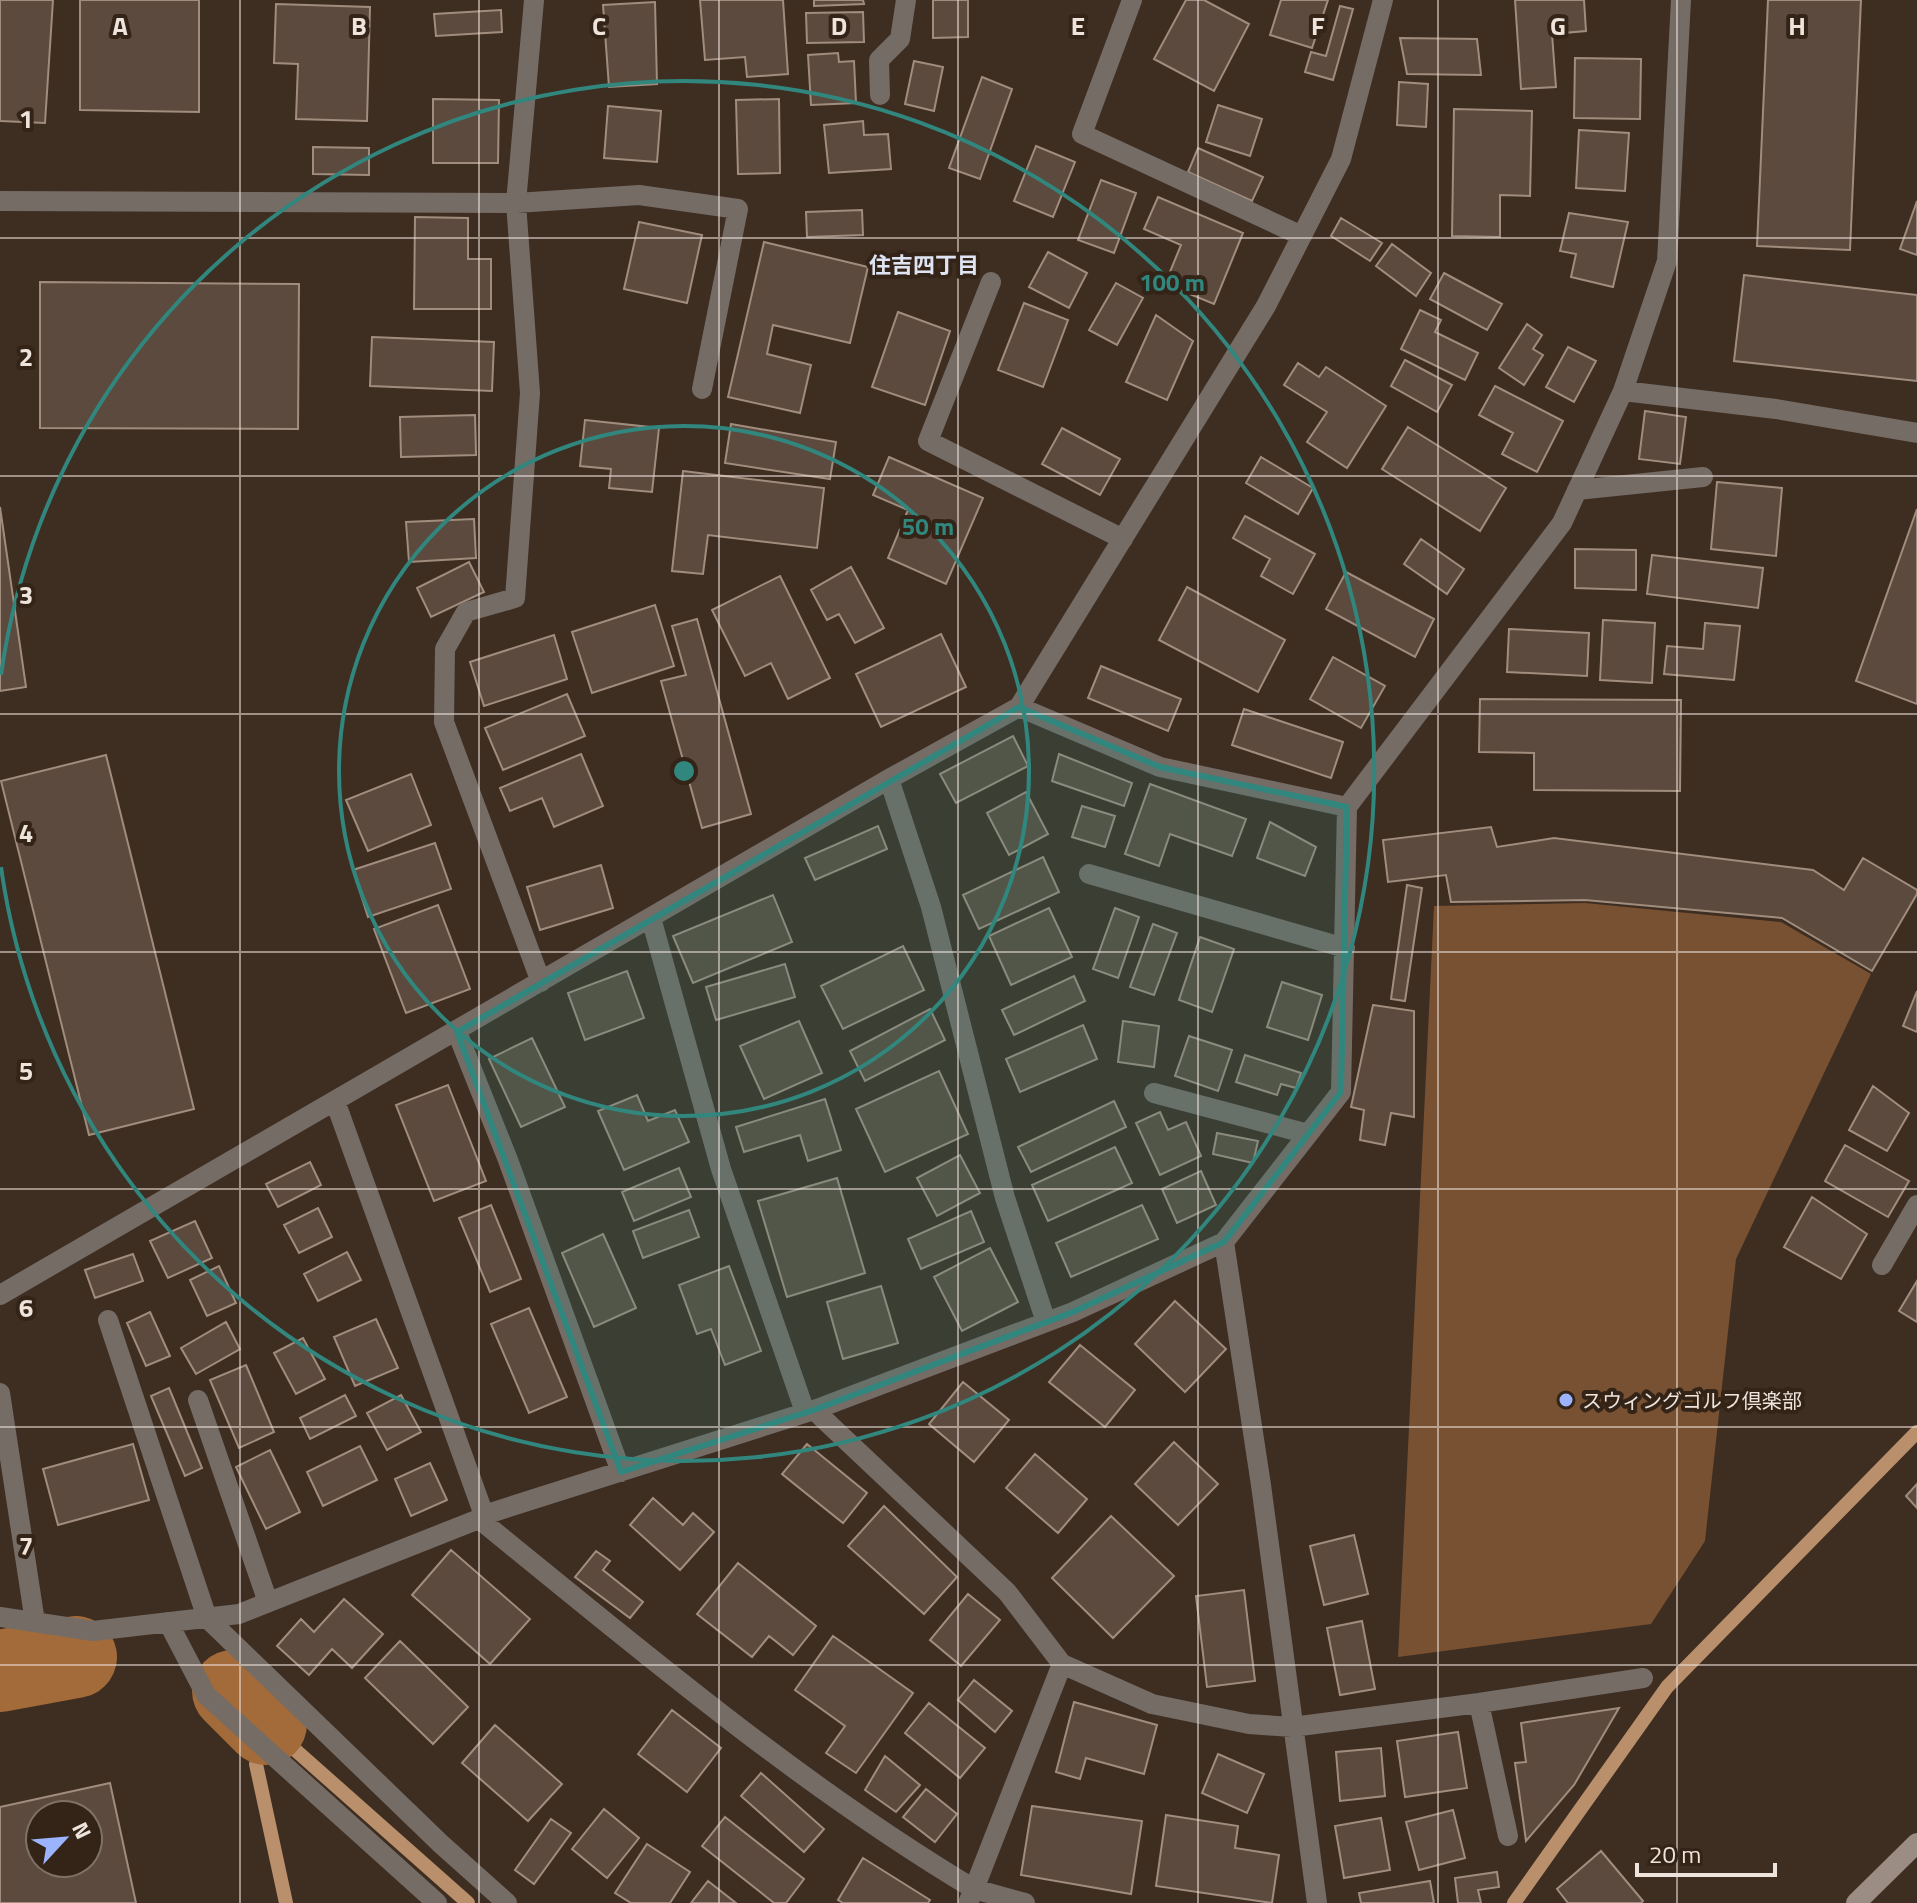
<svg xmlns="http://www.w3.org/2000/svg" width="1917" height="1903" viewBox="0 0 1917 1903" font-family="'Titillium Web','Noto Sans JP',sans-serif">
<rect width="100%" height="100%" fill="#3e2d21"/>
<!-- green -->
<path fill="#785132" d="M1585 903 1781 922 1871 974 1736 1259 1705 1541 1651 1624 1398 1657 1434 906Z"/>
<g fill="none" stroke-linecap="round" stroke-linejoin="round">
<!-- stream -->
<path stroke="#ba8f6b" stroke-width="14" d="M263 1732 266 1724 468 1903
M256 1764 286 1903
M1514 1903 1667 1687 1917 1432"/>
<!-- river -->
<path stroke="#a36a3a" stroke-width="82" d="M0 1671 76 1657
M233 1691 266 1724"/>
</g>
<!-- building -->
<path fill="#5b4a3d" stroke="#a08d7e" stroke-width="2" fill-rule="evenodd" d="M0 0H53L45 123 0 121Z
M80 0H199V112L80 110Z
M700 0H783L788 74 747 77 745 57 705 60Z
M814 0H863L864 4 814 6Z
M933 0H968V37L933 38Z
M1186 0H1204L1249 24 1214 91 1154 59Z
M1281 0H1328L1312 48 1270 35Z
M1515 0H1584L1586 31 1552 34 1556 87 1521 89Z
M1768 0H1861L1850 250 1757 246Z
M655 2 657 84 609 87 603 5Z
M276 4 370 7 367 121 296 119 298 64 274 63Z
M1340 6 1353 9 1333 80 1305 72 1311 52 1326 56Z
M501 10 502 32 436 36 434 14Z
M863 12 864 42 807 43 806 13Z
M1400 38 1477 39 1481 75 1407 74Z
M838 53 839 62 854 61 856 103 811 105 808 55Z
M1575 58 1641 59 1640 119 1574 118Z
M914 61 943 67 934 111 905 104Z
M982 77 1012 89 980 179 949 168Z
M1399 82 1428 84 1426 127 1397 125Z
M433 99 499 100 498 163H433Z
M779 99 780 173 738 174 736 100Z
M1218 105 1262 119 1250 156 1206 142Z
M608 106 661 111 657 162 604 158Z
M1454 109 1532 111 1530 196 1500 195V237L1452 236Z
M863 121 864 135 888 134 891 169 829 173 824 125Z
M1579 130 1629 133 1625 191 1576 188Z
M1036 146 1075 162 1053 217 1014 201Z
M313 147 369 148V175L313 174Z
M1198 148 1263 177 1252 201 1188 172Z
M1101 180 1136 193 1114 253 1078 240Z
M1158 197 1243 233 1214 304 1165 284 1181 245 1144 229Z
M1917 201V255L1900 249Z
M862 210 863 235 807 237 806 212Z
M1569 213 1628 222 1613 287 1571 277 1576 254 1560 251Z
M415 217 468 218V259H491V309H414Z
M1341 218 1382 243 1370 261 1331 236Z
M639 222 702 235 687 303 624 289Z
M764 242 868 267 850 343 773 325 767 354 811 365 800 413 728 397Z
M1392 244 1431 273 1416 296 1376 266Z
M1048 252 1087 273 1069 308 1029 287Z
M1444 273 1502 304 1487 330 1430 299Z
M1744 275 1917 295V381L1734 361Z
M40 282 299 284 298 429 40 428Z
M1116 283 1143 298 1117 345 1089 330Z
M1024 303 1068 320 1043 387 998 370Z
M1420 310 1441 320 1435 332 1478 353 1465 380 1401 349Z
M898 312 950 331 925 405 872 387Z
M1156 315 1193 341 1167 400 1126 382Z
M1527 324 1542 335 1533 349 1543 355 1524 385 1499 368Z
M372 337 494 342 492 391 370 386Z
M1568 347 1596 361 1574 402 1546 387Z
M1405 360 1452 385 1437 412 1391 386Z
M1298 363 1319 377 1326 367 1386 406 1347 468 1307 442 1327 412 1284 385Z
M1495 386 1563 421 1537 472 1502 454 1513 433 1479 415Z
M1645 411 1686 417 1680 464 1639 459Z
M475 415 476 455 401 457 400 417Z
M585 420 659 428 652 492 609 488 611 469 580 466Z
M731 424 836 442 830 479 725 463Z
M1408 427 1506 488 1480 531 1382 469Z
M1062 428 1120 459 1100 495 1042 464Z
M889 457 983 498 946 584 888 558 908 510 873 495Z
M1261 457 1313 488 1298 514 1246 483Z
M683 471 824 488 817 548 708 535 703 574 672 571Z
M1717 482 1782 488 1776 556 1711 549Z
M0 507 26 687 0 691Z
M1917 509V704L1856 681Z
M1245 516 1315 554 1293 594 1261 576 1270 559 1233 538Z
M474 519 476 558 409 562 406 522Z
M1421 539 1464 569 1447 594 1404 564Z
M1575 549 1636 550V590L1575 588Z
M1652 555 1763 568 1758 608 1647 594Z
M469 562 484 592 431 617 417 588Z
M851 567 884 628 855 643 839 614 827 620 811 590Z
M1346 572 1434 619 1415 657 1326 609Z
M780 576 830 678 788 699 771 663 745 676 712 610Z
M1187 587 1285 640 1258 692 1159 640Z
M655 605 674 666 592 693 572 632Z
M697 619 751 814 702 828 661 681 686 675 672 626Z
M1603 620 1655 623 1652 683 1600 680Z
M1705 623 1740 626 1734 680 1664 674 1667 646 1703 649Z
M1509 629 1589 633 1587 676 1507 672Z
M941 634 966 687 881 727 856 674Z
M554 635 567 679 484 706 470 662Z
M1333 657 1385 686 1361 728 1310 699Z
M1101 666 1181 699 1168 731 1088 698Z
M567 694 585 736 503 770 485 728Z
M1480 699 1681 700 1680 791 1534 790V753L1479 752Z
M1244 709 1343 742 1331 778 1232 745Z
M1013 736 1028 766 956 803 940 774Z
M581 754 603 806 554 827 542 798 510 811 500 788Z
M1059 754 1132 783 1124 806 1052 781Z
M106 755 194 1109 89 1135 1 781Z
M411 774 431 825 368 851 346 800Z
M1150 784 1246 819 1232 856 1170 834 1159 866 1125 854Z
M1026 792 1048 834 1009 855 987 813Z
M1082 806 1115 816 1105 847 1072 837Z
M1270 822 1316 847 1305 876 1257 858Z
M878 826 887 849 815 880 805 858Z
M1491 827 1497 847 1554 838 1813 870 1844 890 1863 858 1917 890V894L1872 971 1782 918 1585 900 1451 902 1446 875 1388 882 1383 840Z
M435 843 451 889 368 917 353 870Z
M1043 857 1059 892 979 929 963 895Z
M601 865 613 908 540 930 527 887Z
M1407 885 1422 888 1405 1001 1391 999Z
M773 895 792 942 693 983 673 936Z
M438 905 470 989 406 1013 374 929Z
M1049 908 1072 957 1011 985 989 936Z
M1115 908 1139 917 1118 978 1093 969Z
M1153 924 1177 933 1154 995 1130 987Z
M1200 937 1234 949 1212 1012 1179 1000Z
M903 946 924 990 843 1029 821 986Z
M785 964 795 997 716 1020 706 987Z
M627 971 644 1018 585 1040 568 993Z
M1074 976 1085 1001 1014 1035 1002 1010Z
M1282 982 1322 995 1308 1040 1267 1027Z
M1917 991V1032L1903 1026Z
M1373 1005 1414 1011V1117L1391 1113 1385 1145 1360 1140 1364 1110 1351 1107Z
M930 1009 945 1040 865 1081 850 1051Z
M799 1021 822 1073 764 1099 740 1046Z
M1123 1021 1159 1026 1154 1067 1118 1062Z
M1083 1025 1097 1059 1020 1092 1006 1059Z
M1189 1036 1232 1050 1218 1091 1175 1076Z
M532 1038 565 1107 521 1127 489 1059Z
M1245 1055 1301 1073 1296 1088 1281 1084 1277 1095 1236 1082Z
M939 1071 968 1134 885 1172 856 1109Z
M448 1085 486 1181 434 1201 396 1105Z
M1873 1086 1909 1113 1887 1151 1849 1130Z
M637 1095 648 1121 675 1110 689 1142 624 1170 598 1111Z
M825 1099 841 1150 808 1161 800 1135 744 1152 736 1127Z
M1114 1101 1126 1127 1031 1172 1018 1147Z
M1160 1112 1168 1130 1186 1122 1201 1156 1160 1175 1136 1123Z
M1217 1133 1258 1141 1253 1163 1213 1154Z
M1845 1145 1909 1181 1888 1217 1825 1181Z
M1115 1147 1132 1183 1048 1221 1032 1185Z
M960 1155 980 1193 937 1216 917 1178Z
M310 1162 321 1185 278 1207 266 1184Z
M679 1168 691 1197 634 1221 622 1192Z
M1201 1171 1216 1205 1177 1223 1162 1189Z
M837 1178 865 1273 787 1297 758 1201Z
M1812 1197 1867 1234 1841 1279 1784 1247Z
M491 1205 521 1279 490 1292 459 1218Z
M1142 1205 1158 1239 1071 1277 1056 1243Z
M318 1208 332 1237 299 1253 284 1225Z
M689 1210 699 1237 643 1258 633 1231Z
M971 1211 984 1242 921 1269 908 1239Z
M195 1221 212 1258 168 1278 150 1241Z
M603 1234 636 1308 594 1327 562 1253Z
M990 1248 1018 1302 962 1331 934 1277Z
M347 1252 361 1280 318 1301 304 1274Z
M133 1254 143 1281 95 1298 85 1270Z
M219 1266 236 1303 207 1316 190 1280Z
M729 1266 761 1351 725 1365 711 1329 697 1334 679 1285Z
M1917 1281V1322L1899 1311Z
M881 1286 898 1343 843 1359 827 1302Z
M1175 1301 1226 1349 1185 1392 1135 1344Z
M529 1308 567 1397 529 1413 491 1324Z
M150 1312 170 1356 146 1366 127 1323Z
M376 1319 398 1368 355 1386 334 1337Z
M226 1322 240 1349 196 1374 181 1348Z
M303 1338 325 1379 296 1394 274 1353Z
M1080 1345 1135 1390 1105 1427 1049 1382Z
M246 1365 274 1432 239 1448 210 1380Z
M963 1382 1009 1420 974 1462 929 1424Z
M169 1388 202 1468 185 1476 151 1396Z
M345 1395 356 1416 310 1439 300 1418Z
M401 1395 421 1432 387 1450 367 1413Z
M1174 1442 1218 1484 1178 1525 1135 1484Z
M133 1444 149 1500 58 1525 43 1469Z
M807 1444 867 1493 843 1523 782 1474Z
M360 1446 377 1480 323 1506 307 1472Z
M270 1450 300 1512 266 1529 236 1467Z
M1035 1454 1087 1499 1058 1533 1006 1488Z
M430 1463 447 1500 411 1516 395 1479Z
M1917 1484V1508L1906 1496Z
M653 1498 683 1525 693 1513 714 1532 680 1570 630 1525Z
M884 1506 957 1577 924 1614 848 1546Z
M1111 1516 1174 1576 1113 1638 1052 1578Z
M1354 1535 1368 1594 1324 1605 1310 1546Z
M451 1550 530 1619 490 1664 412 1595Z
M596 1551 610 1561 603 1570 643 1602 630 1618 575 1577Z
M738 1563 816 1626 793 1655 769 1636 752 1657 697 1614Z
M1244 1590 1255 1681 1207 1687 1196 1596Z
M968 1594 1000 1620 961 1666 930 1640Z
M344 1599 383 1634 352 1668 332 1649 309 1675 277 1646 301 1619 314 1632Z
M1362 1621 1375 1689 1340 1695 1327 1628Z
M833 1636 913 1693 856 1773 826 1753 845 1726 795 1690Z
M400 1641 468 1707 433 1744 365 1678Z
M974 1680 1012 1711 995 1732 958 1700Z
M1074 1702 1157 1725 1144 1774 1086 1758 1080 1779 1056 1772Z
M929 1703 985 1748 960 1778 905 1733Z
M1619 1708 1574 1785 1526 1841 1515 1763 1526 1762 1521 1723Z
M672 1710 721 1748 687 1792 638 1754Z
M495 1725 562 1784 528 1821 462 1763Z
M1458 1732 1467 1788 1405 1797 1397 1741Z
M1381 1748 1385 1796 1340 1801 1336 1752Z
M1218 1754 1264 1774 1247 1813 1202 1793Z
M885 1756 920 1785 896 1812 865 1790Z
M761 1773 824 1829 804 1852 741 1796Z
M110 1783 136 1903H0V1807ZM40 1815H88V1863H40Z
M926 1789 957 1814 935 1842 903 1817Z
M1032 1806 1142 1821 1131 1894 1021 1875Z
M604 1809 639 1838 607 1878 572 1849Z
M1453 1810 1465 1858 1419 1870 1406 1822Z
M1166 1815 1238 1826 1235 1848 1279 1855 1272 1903 1156 1886Z
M725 1817 804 1879 786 1903H774L702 1846Z
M1381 1818 1390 1870 1344 1878 1335 1826Z
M551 1819 571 1833 534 1884 515 1870Z
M647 1844 690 1872 670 1903H631L615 1893Z
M1601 1851 1643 1901 1641 1903H1568L1557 1889Z
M863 1858 930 1900 928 1903H843L838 1900Z
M1497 1872 1499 1887 1478 1890 1481 1903H1458L1455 1878Z
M708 1881 736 1903H691Z
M1430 1881 1434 1903H1361L1359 1893Z"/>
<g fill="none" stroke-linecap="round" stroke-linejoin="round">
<!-- lane -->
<path stroke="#756c66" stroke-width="20" d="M108 1320 207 1618
M198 1400 268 1602"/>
<!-- street -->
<path stroke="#756c66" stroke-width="20" d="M534 0 516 203 530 393 515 598 466 612 445 649 444 722 541 982
M1132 0 1082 134 1302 236
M880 95 879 60 900 39 906 0
M0 201 516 203 639 195 738 209 702 389
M991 282 928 441 1123 539
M1623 391 1776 409 1917 433
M1577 490 1703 477
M1019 707 1266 306 1341 159 1383 0
M889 779 931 907 1005 1198 1046 1322
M1089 874 1345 948
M651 918 721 1169 805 1412
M457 1032 508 1160 621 1472
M1154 1093 1308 1134
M335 1101 484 1515
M1224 1242 1261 1485 1317 1903
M1882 1265 1917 1205
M0 1295 889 779 1019 707 1160 767 1347 807
M0 1393 35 1622
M814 1410 1007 1592 1062 1664
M479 1519C639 1649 797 1783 974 1889L1062 1664 1152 1704 1249 1724 1292 1727 1479 1703 1643 1678
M0 1617 93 1631 239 1614 479 1519 484 1515 814 1410 1073 1312 1224 1242 1341 1092 1347 807 1562 523 1623 391 1667 261 1681 0
M207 1618 441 1844 507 1903
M168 1622 206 1695 437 1903
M1479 1703 1508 1836
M968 1903 974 1889 1025 1903"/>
<!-- secondary -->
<path stroke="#9b8d83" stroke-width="20" d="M1856 1903 1917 1843"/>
</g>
<!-- marked area -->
<path fill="#31867e" fill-opacity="0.2" stroke="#31867e" stroke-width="6" stroke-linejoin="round" d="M1019 707 1160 767 1347 807 1341 1092 1224 1242 1073 1312 814 1410 621 1472 457 1032Z"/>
<!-- grid -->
<path fill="none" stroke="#efe4dc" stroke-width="2" stroke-opacity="0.55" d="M240 0V1903M479 0V1903M719 0V1903M958 0V1903M1198 0V1903M1438 0V1903M1677 0V1903M0 238H1917M0 476H1917M0 714H1917M0 952H1917M0 1189H1917M0 1427H1917M0 1665H1917"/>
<!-- distance rings -->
<g fill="none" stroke="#31867e" stroke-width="4">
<circle cx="684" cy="771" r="345"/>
<path d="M1 675A690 690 0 1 1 1 867"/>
</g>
<!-- markers -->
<circle fill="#9bb4fd" stroke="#332417" stroke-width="3" cx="1566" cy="1400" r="8"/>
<g text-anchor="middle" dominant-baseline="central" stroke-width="8" stroke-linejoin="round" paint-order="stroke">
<!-- poi labels -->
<g font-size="20" fill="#efe4dc" stroke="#332417" text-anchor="start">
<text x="1582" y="1400">スウィングゴルフ倶楽部</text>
</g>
<!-- neighbourhood labels -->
<g font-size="22" font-weight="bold" fill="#dee4f2" stroke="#332417">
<text x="924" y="265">住吉四丁目</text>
</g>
</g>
<g font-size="26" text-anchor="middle" font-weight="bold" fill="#efe4dc" stroke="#332417" stroke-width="8" stroke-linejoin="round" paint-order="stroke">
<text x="120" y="35">A</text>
<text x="359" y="35">B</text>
<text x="599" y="35">C</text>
<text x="839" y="35">D</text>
<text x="1078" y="35">E</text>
<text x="1318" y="35">F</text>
<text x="1558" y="35">G</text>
<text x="1797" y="35">H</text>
<text x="26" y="128">1</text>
<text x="26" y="366">2</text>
<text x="26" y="604">3</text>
<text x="26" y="842">4</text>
<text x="26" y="1080">5</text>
<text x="26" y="1317">6</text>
<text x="26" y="1555">7</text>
</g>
<circle cx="684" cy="771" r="12" fill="#31867e" stroke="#332417" stroke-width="4"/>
<g font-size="24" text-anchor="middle" font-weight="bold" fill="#31867e" stroke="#332417" stroke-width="8" stroke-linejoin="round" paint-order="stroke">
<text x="1172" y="291">100 m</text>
<text x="928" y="535">50 m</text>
</g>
<!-- north arrow -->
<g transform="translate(64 1839) rotate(64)"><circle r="38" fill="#332417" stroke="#7e7166" stroke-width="2"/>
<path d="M0-6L14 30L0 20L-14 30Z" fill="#9bb4fd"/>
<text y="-12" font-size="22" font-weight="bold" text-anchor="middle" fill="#efe4dc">N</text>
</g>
<!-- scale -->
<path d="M1637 1863v12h138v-12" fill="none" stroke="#efe4dc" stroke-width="4"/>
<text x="1649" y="1863" font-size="24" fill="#efe4dc" stroke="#332417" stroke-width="6" paint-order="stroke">20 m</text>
</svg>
